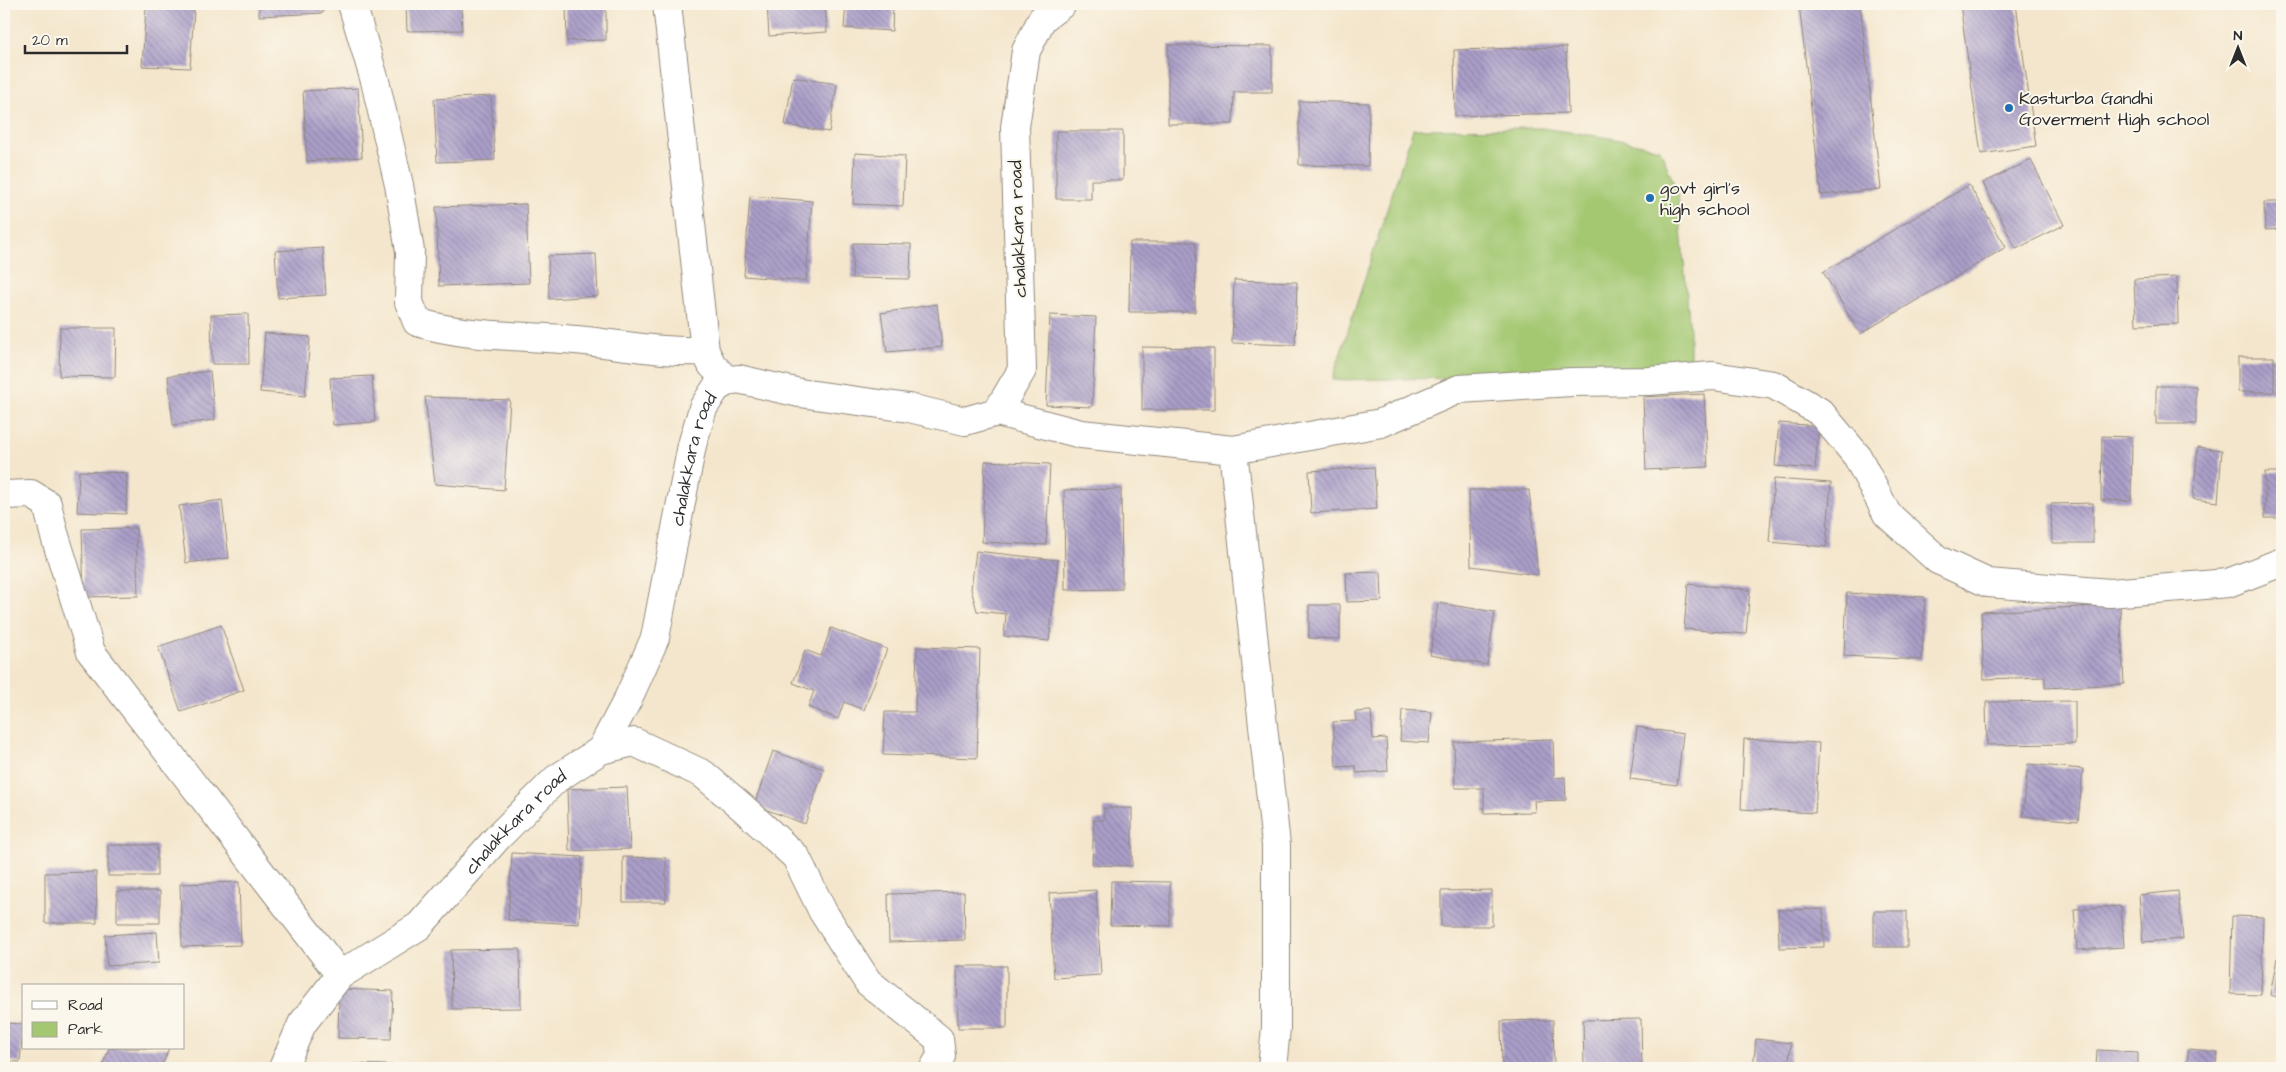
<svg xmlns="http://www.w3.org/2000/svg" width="2286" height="1072" viewBox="0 0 2286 1072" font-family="'Architects Daughter',sans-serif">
<defs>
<pattern id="building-back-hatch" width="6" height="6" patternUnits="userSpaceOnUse" patternTransform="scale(1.25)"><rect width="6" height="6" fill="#ab9fc9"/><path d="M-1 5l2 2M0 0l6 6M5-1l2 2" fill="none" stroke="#8b82a3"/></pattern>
</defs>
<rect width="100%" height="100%" fill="#fbf7ec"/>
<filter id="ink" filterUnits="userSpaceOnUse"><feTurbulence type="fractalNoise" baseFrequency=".02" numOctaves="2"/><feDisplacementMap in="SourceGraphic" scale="10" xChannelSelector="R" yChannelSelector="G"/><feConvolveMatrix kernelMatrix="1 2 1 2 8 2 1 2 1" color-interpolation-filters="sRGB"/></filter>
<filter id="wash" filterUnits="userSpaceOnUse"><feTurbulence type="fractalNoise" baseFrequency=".0096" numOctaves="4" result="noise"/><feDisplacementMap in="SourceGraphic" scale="20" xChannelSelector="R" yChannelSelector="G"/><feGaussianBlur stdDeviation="1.12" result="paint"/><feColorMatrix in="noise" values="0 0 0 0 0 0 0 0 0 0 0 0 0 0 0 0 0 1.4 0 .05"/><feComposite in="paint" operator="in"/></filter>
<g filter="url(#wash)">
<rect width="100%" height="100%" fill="#f4e6cc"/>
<!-- green -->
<path fill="#a3c871" stroke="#677a4e" d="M1542 128 1610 138 1660 149 1678 194 1690 332V370L1529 377 1332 380 1413 129Z"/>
<g id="blocks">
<!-- building -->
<path fill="url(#building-back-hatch)" d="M259 4H323V13L259 16Z
M406 4H461L462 30 407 31Z
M566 4H606V40L567 41Z
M767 4H825L827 32 769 36Z
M846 4H893L892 31 844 28Z
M1799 4H1860L1881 189 1821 195Z
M1960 4H2016L2036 146 1981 154Z
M146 7 194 10 190 68 142 66Z
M1168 45 1272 46V92H1234L1233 124H1168Z
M1566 47 1568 113 1455 116 1454 50Z
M793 77 837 84 829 132 785 125Z
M358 88 362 157 307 161 303 91Z
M491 96 495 160 437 162 434 99Z
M1299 101 1369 103 1368 166 1299 165Z
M1056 131H1123V180H1091V199H1056Z
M4 140H5L8 195 4 196Z
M855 153 905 156 903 206 853 204Z
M2031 160 2064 225 2016 249 1983 183Z
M1969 185 2006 247 1860 334 1823 272Z
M750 196 812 201 806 281 744 276Z
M2264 202H2282V229L2265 230Z
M526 204 529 283 439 286 436 207Z
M1130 242H1196L1195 312H1129Z
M853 243 911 244 910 279 852 278Z
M323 248 326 295 278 298 275 251Z
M596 254 598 296 549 299 548 256Z
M2177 277 2178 324 2136 325 2134 279Z
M1234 280 1297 282 1295 345 1232 343Z
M937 304 942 347 887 352 881 313Z
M248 314 249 364H212L211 315Z
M1050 315 1096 317 1092 407 1046 405Z
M60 328H116L115 377 59 376Z
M265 333 310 337 305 396 260 392Z
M1142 347 1214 348V410H1142Z
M2238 357H2274V392H2238Z
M210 371 215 420 173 425 168 376Z
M372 376 375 422 333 425 330 378Z
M2156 386H2196V424H2156Z
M1704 394 1708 467 1646 470 1643 397Z
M425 397 510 400 504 490 435 484Z
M1779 423 1819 426 1815 469 1775 466Z
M2102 436 2132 437 2131 501 2101 500Z
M2198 447 2222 450 2218 502 2193 499Z
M985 461 1050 464 1046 545 982 542Z
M1374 467 1377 509 1311 513 1309 471Z
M79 471 127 473 126 514 77 512Z
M2265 472H2282V518H2265Z
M1774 479 1831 483 1826 547 1769 542Z
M1121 489 1122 589 1065 590 1064 490Z
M1469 490H1529L1538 575 1471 566Z
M222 500 229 558 186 563 179 506Z
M2093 503V543H2052L2051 504Z
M136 528 138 596 84 597 82 529Z
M976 551 1058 560 1049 641 1004 636 1006 614 977 611 971 589Z
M1381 572 1382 601 1347 602 1346 573Z
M1688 584 1750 590 1746 634 1684 629Z
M1847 593 1925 597 1922 660 1844 656Z
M1438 603 1495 612 1487 665 1430 655Z
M1309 605H1340V639L1309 638Z
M2120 605 2124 684 2045 688V677L1984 679 1981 612Z
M221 625 244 690 181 712 158 647Z
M831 628 887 649 864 710 844 702 838 719 808 707 814 691 793 683 805 650 821 656Z
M917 647 980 649 977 758 883 755 885 712H915Z
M2075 701V744L1987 745 1986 702Z
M1402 710 1432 712 1429 743 1400 741Z
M1371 711 1373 739 1386 738 1388 771 1356 773V766L1336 767 1333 722 1356 721 1355 712Z
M1637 727 1683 734 1677 785 1630 779Z
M1553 739 1554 778 1565 777 1566 800 1534 801 1535 812 1484 813V788H1455L1454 742Z
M1744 739 1819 743 1815 813 1741 809Z
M773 751 824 769 805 824 754 805Z
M2028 764 2083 769 2078 821 2023 816Z
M627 787 630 849 569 851 567 789Z
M1104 808H1132V866L1092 865 1094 820H1104Z
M108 845H157V876H108Z
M512 853 582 857 579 924 508 920Z
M623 857 666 858V902H623Z
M96 872 97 923H45V873Z
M1111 881 1170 882V926L1110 925Z
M239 882 241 945 182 947 180 884Z
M1096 890 1101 975 1054 978 1049 893Z
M1492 890V926H1441V891Z
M117 891H160V923H117Z
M2178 891 2183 939 2143 942 2139 895Z
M964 892 965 940 889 942 888 894Z
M2121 906 2124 947 2077 950 2074 909Z
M1823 909 1824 947 1779 948 1778 910Z
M1874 911H1907V947H1874Z
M2232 916 2263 917 2261 995 2230 994Z
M157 932 159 963 107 966 105 935Z
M520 949 521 1008 452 1009 451 950Z
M2277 958 2282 959V998L2270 995Z
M957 966H1007V1028H958Z
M339 989 393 991 391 1039 338 1038Z
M1641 1019 1642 1068H1584L1583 1020Z
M1553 1020 1554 1068H1502L1501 1021Z
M4 1023 23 1024 20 1062 4 1061Z
M1756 1039 1791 1043 1788 1068H1753Z
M109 1048H169L161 1068H114L103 1064Z
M2189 1049 2218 1052 2215 1068H2186Z
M2097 1050 2138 1052V1068H2096Z
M353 1064 416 1066 415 1068H353Z"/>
</g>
</g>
<g filter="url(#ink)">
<use href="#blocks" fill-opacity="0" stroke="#90887c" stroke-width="1"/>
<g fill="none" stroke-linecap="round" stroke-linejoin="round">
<defs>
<path id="street" d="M352 4 375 81 399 185 410 251 409 302 417 322C467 338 524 335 576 340 619 344 661 353 705 351
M667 4 705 351 712 365 728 381
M997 412 1081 434 1233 450 1381 423 1459 389 1572 382 1649 381 1713 376 1774 385 1820 412 1857 456 1887 514 1938 560 1988 583 2110 593 2228 583 2282 562
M1233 450 1276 845V1028L1272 1068
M4 495 31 494 47 504 54 533 91 652 340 975
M601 750 634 742 703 774 742 807 796 857 823 912 868 982 939 1039 941 1056 934 1068"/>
<g id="secondary">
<path id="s1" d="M283 1068 302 1024 340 975 419 926 498 837 556 779 601 750 628 699 655 638 692 445 703 408 716 388 728 381 738 379 800 393 909 408 965 421 997 412 1022 370 1015 127 1026 51 1042 19 1062 4"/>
</g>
</defs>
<!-- street casing -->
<use href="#street" stroke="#90887c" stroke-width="30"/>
<!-- secondary casing -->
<use href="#secondary" stroke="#90887c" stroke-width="30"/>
<!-- street -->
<use href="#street" stroke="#fff" stroke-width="28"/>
<!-- secondary -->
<use href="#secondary" stroke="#fff" stroke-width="28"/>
</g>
</g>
<!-- markers -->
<g fill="#1f6fb2" stroke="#fbf7ec" stroke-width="2">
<circle cx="2009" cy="108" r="5"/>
<circle cx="1650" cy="198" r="5"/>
</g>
<g text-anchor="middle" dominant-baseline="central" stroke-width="4" stroke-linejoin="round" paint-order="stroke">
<!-- poi labels -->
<g font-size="18" fill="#2b2b2b" stroke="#fbf7ec" text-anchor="start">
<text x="2019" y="98">Kasturba Gandhi<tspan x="2019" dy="21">Goverment High school</tspan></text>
<text x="1660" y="188">govt girl's<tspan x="1660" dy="21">high school</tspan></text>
</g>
<!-- street labels -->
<g font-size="18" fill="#2b2b2b" stroke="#fbf7ec">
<text transform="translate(1018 229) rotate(-92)">chalakkara road</text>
<text stroke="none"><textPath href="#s1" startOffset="765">chalakkara road</textPath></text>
<text stroke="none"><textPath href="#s1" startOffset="345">chalakkara road</textPath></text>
</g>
</g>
<!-- margin -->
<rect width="2286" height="1072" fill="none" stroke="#fbf7ec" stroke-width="20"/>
<!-- legend -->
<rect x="22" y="984" width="162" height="65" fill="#fbf7ec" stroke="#a8a59f"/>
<rect x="32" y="1001" width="25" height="8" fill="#ffffff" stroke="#a8a59f"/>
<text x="68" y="1010" font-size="15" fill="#2b2b2b">Road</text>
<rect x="32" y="1022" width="25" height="15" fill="#a3c871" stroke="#a8a59f"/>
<text x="68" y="1034" font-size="15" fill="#2b2b2b">Park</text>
<!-- north arrow -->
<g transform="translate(2238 48)" stroke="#fbf7ec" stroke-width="4" paint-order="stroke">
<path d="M0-4L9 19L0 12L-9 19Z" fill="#2b2b2b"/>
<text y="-8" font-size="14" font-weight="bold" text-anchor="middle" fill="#2b2b2b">N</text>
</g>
<!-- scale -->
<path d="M25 45v8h102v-8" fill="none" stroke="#2b2b2b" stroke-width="2.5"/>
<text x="32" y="45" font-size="15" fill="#2b2b2b" stroke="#fbf7ec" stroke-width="4" paint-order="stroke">20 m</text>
</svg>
